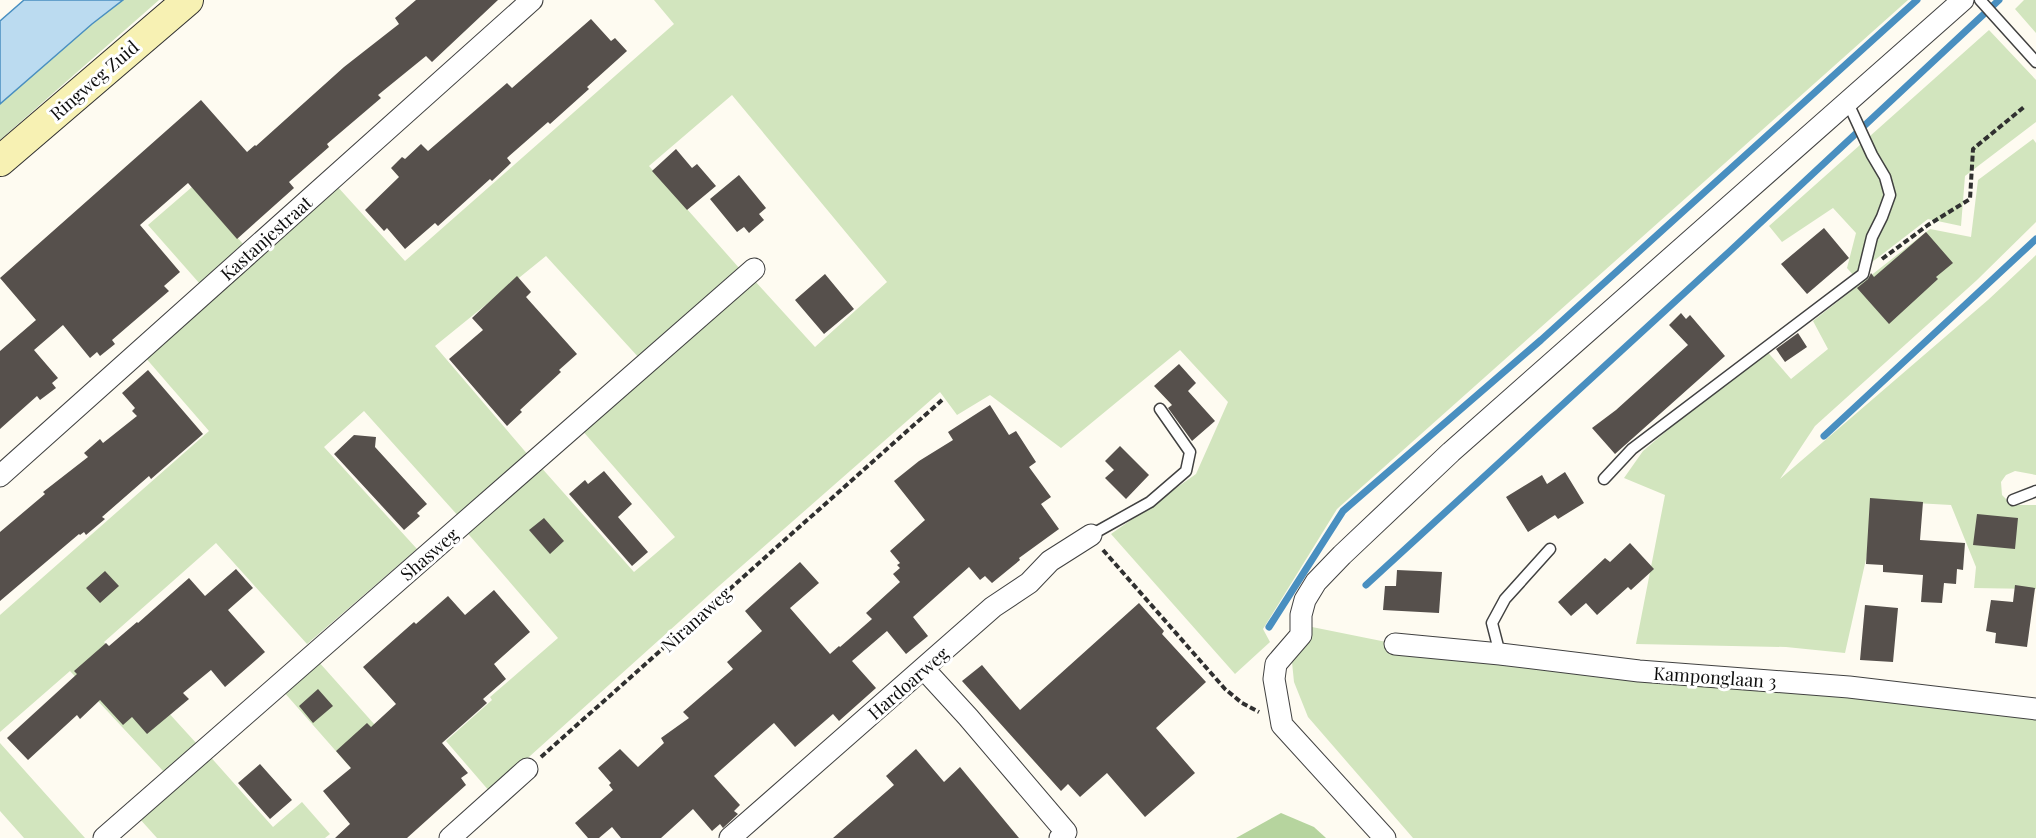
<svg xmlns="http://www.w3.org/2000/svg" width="2036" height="838" viewBox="0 0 2036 838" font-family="'Playfair Display',serif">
<rect width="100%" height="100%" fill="#fefbf1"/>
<!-- green -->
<path fill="#d2e5be" d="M123 0H159L0 140V104L92 24Z
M654 0H1908L1337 509 1263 629 1270 642 1235 674 1111 534 1196 474 1228 402 1180 350 1061 448 990 395 957 415 940 392 719 586 490 792 446 741 492 700 490 697 558 638 464 529 539 465 634 572 675 537 581 429 754 280 815 347 887 282 732 95 649 166 740 269 640 359 546 256 435 346 529 456 460 518 364 411 324 447 417 549 307 644 216 543 104 642 197 744 164 772 70 671 0 732V615L209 431 144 356 336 185 405 261 674 24Z
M2024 0H2036V33L2015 9Z
M1989 30 2036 80V122L1965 176 1961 226 1928 219 1854 276 1847 268 1856 233 1833 208 1782 242 1769 226Z
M2033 139 2036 143V222L1977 280 1815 426 1780 479 1988 300 2036 255V475L2015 471 2006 475 2001 482 2002 495 2012 505H2036V589L1974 588 1976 567 1951 505 1879 501 1845 653 1786 647 1636 644 1665 495 1624 478 1643 451 1764 348 1791 379 1828 349 1813 321 1930 229 1971 237 1978 180Z
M192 187 244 245 200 284 148 225Z
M1312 627 1436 652 2036 712V838H1413L1308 717 1294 682 1292 662Z
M318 661 407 761 372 792 283 691Z
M0 743 85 838H24L0 811Z
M207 753 273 827 302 802 330 834 325 838H157L139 818Z"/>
<!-- forest -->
<path fill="#b6d49e" d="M1281 813 1314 827 1326 838H1236Z"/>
<!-- water -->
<path fill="#bbdbf0" stroke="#498fc0" stroke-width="1.5" d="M24 0H123L92 24 0 104V21Z"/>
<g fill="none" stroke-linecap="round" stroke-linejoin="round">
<!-- stream -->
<path stroke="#498fc0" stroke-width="7" d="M1824 436 2036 239
M1366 585 1729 252 1999 0
M1269 627 1343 511 1541 340 1917 0"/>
</g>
<!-- building -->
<path fill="#56504c" d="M416 0H498L432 62 426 56 378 95 381 98 327 144 329 147 289 182 294 188 237 239 188 183 140 225 180 272 164 286 169 291 112 340 115 344 100 356 97 352 90 358 63 325 34 350 58 378 52 383 56 388 40 400 37 396 0 429V351L36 320 0 278 201 100 247 152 255 145 256 146 344 67 399 24 395 18Z
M591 19 611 41 615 38 627 51 587 87 589 89 550 124 548 122 507 158 511 163 492 181 490 179 438 226 435 223 405 249 387 228 384 231 365 210 399 177 391 168 402 157 405 159 421 144 428 151 507 83 512 88Z
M676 149 692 168 697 164 716 186 687 210 652 171Z
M739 175 766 208 759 214 764 220 749 233 744 227 737 232 710 199Z
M1824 228 1849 258 1807 294 1781 264Z
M1926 232 1953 263 1936 277 1938 279 1889 324 1857 288 1868 279 1871 273 1874 277Z
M825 274 854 309 824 334 795 300Z
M517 276 531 292 526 297 577 354 559 370 561 372 520 410 522 412 507 426 449 359 483 330 472 318Z
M1681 313 1686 319 1690 315 1725 356 1615 454 1592 428 1616 410 1688 345 1669 325Z
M1798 333 1807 347 1785 362 1776 349Z
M1179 364 1196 383 1188 391 1215 421 1192 441 1168 408 1172 405 1154 386Z
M148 370 203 434 151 479 149 476 102 517 105 519 86 535 84 532 80 535 79 534 0 601V532L45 494 43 492 88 457 84 453 100 439 103 443 137 416 132 411 135 408 122 393Z
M990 405 1009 435 1016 431 1036 462 1029 467 1051 497 1041 504 1059 529 1019 558 1020 560 992 583 985 576 980 580 969 567 913 617 928 636 906 654 887 631 852 661 876 688 839 721 833 714 795 747 774 723 714 776 740 805 734 811 738 814 723 828 720 824 712 831 693 809 661 838H621L612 827 599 838H588L575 823 613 790 609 785 611 783 598 768 620 749 638 767 664 743 661 738 689 718 683 712 733 669 727 662 762 631 745 611 800 562 819 583 790 608 830 654 839 646 840 647 872 619 866 613 900 582 893 574 900 568 897 565 900 563 890 551 925 520 894 481 919 461 953 440 948 432Z
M354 435 376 437 375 447 427 504 417 513 420 516 404 530 334 454Z
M1120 446 1149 475 1126 499 1105 478 1114 470 1105 461Z
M604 471 632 504 618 517 648 552 632 566 569 494 585 480 588 484Z
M1565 472 1584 503 1558 519 1555 515 1528 532 1506 497 1542 475 1547 484Z
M1870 498 1923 502 1920 540 1965 543 1963 570 1957 569 1956 584 1944 583 1942 603 1921 602 1923 575 1883 572V565L1866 564Z
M1977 514 2018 518 2015 549 1973 545Z
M544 518 564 541 550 554 529 530Z
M1630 543 1654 569 1631 590 1628 587 1597 615 1586 603 1571 616 1558 602 1605 558 1610 562Z
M236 569 253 588 228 610 265 652 225 687 211 670 183 693 189 699 147 734 132 717 123 725 100 700 80 719 77 715 28 760 7 738 77 674 74 671 106 643 109 646 137 622 138 623 189 578 205 596Z
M1397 570 1442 572 1439 613 1383 610 1385 586H1396Z
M105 571 119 586 100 603 86 588Z
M2015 585 2035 588 2027 647 1995 643 1996 633 1986 631 1991 600 2013 602Z
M494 590 530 632 494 664 506 679 483 699 487 703 442 743 468 773 461 778 466 785 407 838H335L350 824 323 791 351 768 336 751 367 723 371 727 396 704 363 667 414 622 416 624 448 596 465 615Z
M1139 603 1164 631 1162 634 1206 682 1156 728 1195 773 1145 817 1107 773 1080 797 1068 784 1061 791 962 681 982 665 1020 710Z
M1865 605 1898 608 1893 662 1860 660Z
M318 689 333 706 313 723 299 706Z
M916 749 944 782 960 767 1019 838H833L894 785 886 776Z
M260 764 292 800 270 819 238 783Z"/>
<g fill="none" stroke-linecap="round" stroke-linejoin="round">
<defs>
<path id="lane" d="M1980 0 2036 62
M1604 479 1632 449 1863 274 1872 237 1882 217 1890 195 1885 177 1872 155 1848 103
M2013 500 2036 491
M1091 535 1150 502 1186 471 1190 452 1160 409
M1500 654 1492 623 1505 599 1550 549"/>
<path id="street" d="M0 476 532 0
M1395 644 1500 654 1639 671 1849 687 2036 709
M924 669 968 717 1066 832 1060 838
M104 838 754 269
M450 838 527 769
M730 838 993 607 1029 583 1050 561 1091 535
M1385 838 1282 725 1274 679 1276 664 1301 635V615L1305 600 1316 582 1342 555 1451 452 1963 0"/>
<path id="secondary" d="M0 161 188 0"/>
</defs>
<!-- lane casing -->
<use href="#lane" stroke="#414141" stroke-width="13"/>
<!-- street casing -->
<use href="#street" stroke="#414141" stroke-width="23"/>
<!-- secondary casing -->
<use href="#secondary" stroke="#303030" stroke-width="32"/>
<!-- path -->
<path stroke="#303030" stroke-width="4" stroke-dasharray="6 3" stroke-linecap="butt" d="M1882 259 1928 225 1970 199 1973 149 2024 107
M1103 550 1225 689 1242 703 1259 712
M541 757 942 400"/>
<!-- lane -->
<use href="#lane" stroke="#fff" stroke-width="10"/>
<!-- street -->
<use href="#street" stroke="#fff" stroke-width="21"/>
<!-- secondary -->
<use href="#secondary" stroke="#f7f1b3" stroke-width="30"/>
</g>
<g text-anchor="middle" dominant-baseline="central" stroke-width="6" stroke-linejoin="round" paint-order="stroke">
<!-- street labels -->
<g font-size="18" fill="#0e0e0e" stroke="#fff">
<text transform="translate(94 80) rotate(-41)">Ringweg Zuid</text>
<text transform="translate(266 238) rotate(-42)">Kastanjestraat</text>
<text transform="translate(429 554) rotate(-41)">Shasweg</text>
<text transform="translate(696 619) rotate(-42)">Niranaweg</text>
<text transform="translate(1715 677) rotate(4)">Kamponglaan 3</text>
<text transform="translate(908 683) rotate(-41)">Hardoarweg</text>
</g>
</g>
</svg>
